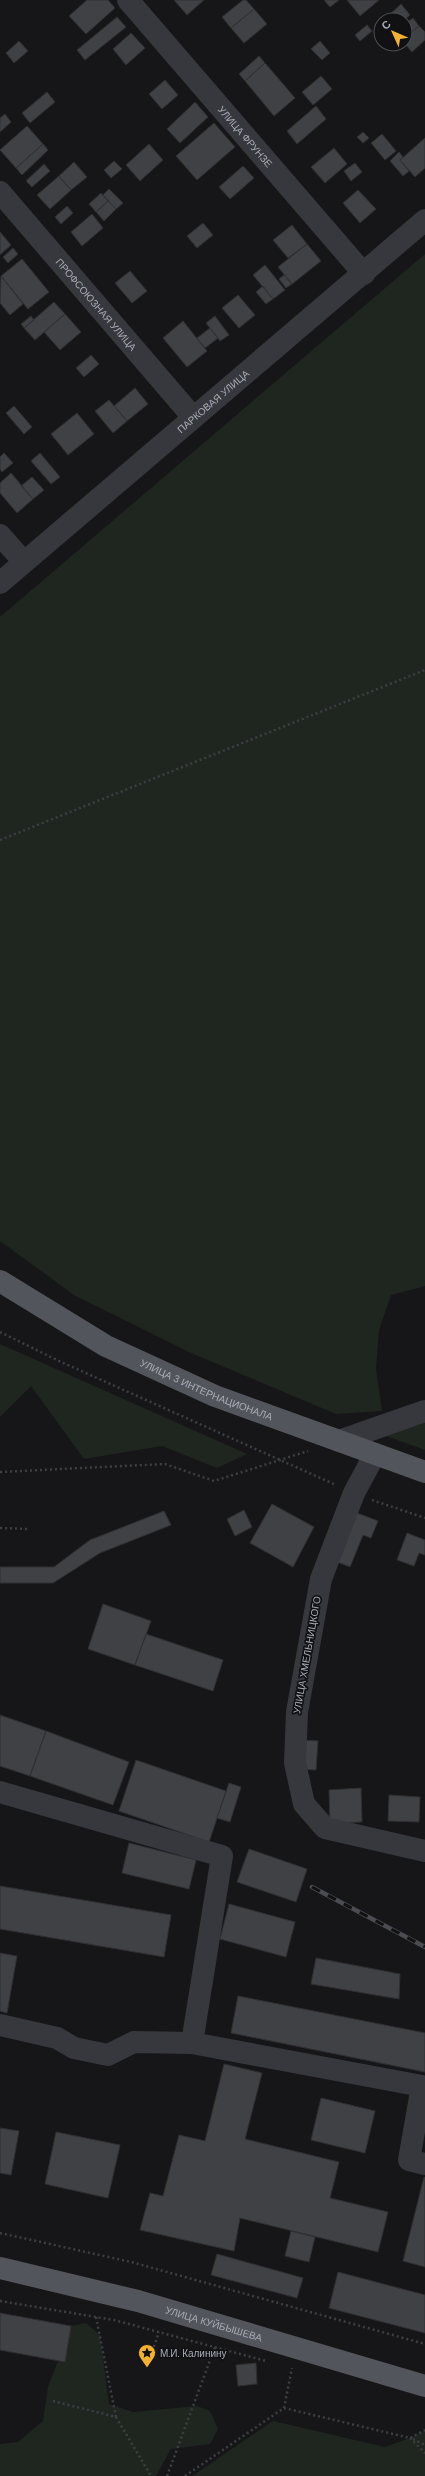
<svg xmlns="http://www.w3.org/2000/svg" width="425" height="2476" viewBox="0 0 425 2476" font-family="'DM Sans',sans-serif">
<rect width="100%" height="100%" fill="#161618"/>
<!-- green -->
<path fill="#1e261f" d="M425 254V1286L391 1295 379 1330 376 1369 382 1411 336 1414 191 1353 74 1295 0 1241V617Z
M0 1344 247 1454 217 1468 162 1446 84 1459 31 1386 0 1417Z
M425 1423V1450L386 1436Z
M86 2323 100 2335 109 2404 133 2412 197 2406 210 2411 218 2429 210 2444 171 2449 156 2476H0V2444L18 2442 43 2421 48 2387 71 2326Z
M273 2421 385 2447 410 2438 425 2430V2476H192Z"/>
<!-- building -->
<path fill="#404145" stroke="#303034" d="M87 0H108L115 8 86 34 69 16Z
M174 0H204L187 15Z
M243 0H246L254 9 231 28 222 17Z
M324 0H339L330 7Z
M347 0H379L360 16Z
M401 4 410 15 404 20H384Z
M254 9 267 24 244 43 231 28Z
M117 17 126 27 85 60 77 50Z
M413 18 419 26 405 37V28L407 26 405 24Z
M367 25 372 31 360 41 355 35Z
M419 26 425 32V40L412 52 405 44V37Z
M131 33 145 48 126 65 113 49Z
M19 41 28 51 14 63 6 53Z
M320 41 330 53 322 60 311 49Z
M259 56 265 63 245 81 239 74Z
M265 63 295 98 274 116 245 81Z
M321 76 332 89 313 105 302 92Z
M165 80 178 95 162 109 149 94Z
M47 92 55 102 30 123 22 113Z
M195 102 208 117 180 143 167 129Z
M316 106 326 119 297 144 287 131Z
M5 114 11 122 0 132V118Z
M214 123 235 147 197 180 176 156Z
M27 126 43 144 16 168 0 150Z
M363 132 369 138 363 143 357 137Z
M382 134 396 151 385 160 371 143Z
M425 138V168L415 177 400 160Z
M43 144 48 150 22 175 16 168Z
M149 144 163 160 140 181 126 165Z
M334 148 347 164 325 183 311 167Z
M399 152 403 157 400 160 409 171 403 176 390 161Z
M114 161 122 169 111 178 104 170Z
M74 162 87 177 71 190 59 176Z
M355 163 362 172 351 181 344 171Z
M44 164 50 171 32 187 26 181Z
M243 166 254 178 230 199 219 187Z
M59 176 71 190 50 209 37 195Z
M109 189 123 203 116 209 103 195Z
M358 190 376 209 360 223 343 203Z
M101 193 108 201 96 212 89 204Z
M108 201 116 209 104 221 96 212Z
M67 206 73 213 61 224 55 217Z
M92 214 103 228 82 246 71 232Z
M203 223 213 235 197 248 187 236Z
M292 225 307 244 288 258 273 240Z
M0 232 11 245 0 255Z
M307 244 321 261 292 284 278 267Z
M13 248 18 254 8 263 3 257Z
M22 259 49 292 28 309 1 276Z
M265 265 285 290 273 299 253 275Z
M130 271 147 291 132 303 115 283Z
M284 275 292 284 286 288 279 279Z
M1 276 23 304 10 315 0 303Z
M263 286 273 299 266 304 256 292Z
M238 295 255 315 239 328 222 308Z
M54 302 65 314 35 340 24 328Z
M65 314 81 332 60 350 44 332Z
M31 316 34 320 24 328 21 324Z
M215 316 229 335 220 341 206 323Z
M183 321 207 351 187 367 163 338Z
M210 328 218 338 205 348 197 338Z
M91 355 99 364 84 377 76 368Z
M135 388 148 404 127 421 114 406Z
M109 400 127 421 113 433 95 411Z
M14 406 32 427 24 434 6 413Z
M77 413 94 434 68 455 51 434Z
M4 453 13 463 2 472 0 469V457Z
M40 453 60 477 51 484 31 461Z
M11 473 33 499 17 513 0 493V483Z
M32 477 44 490 33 499 21 486Z
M272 1504 314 1527 293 1567 250 1543Z
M244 1510 252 1527 235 1536 227 1519Z
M349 1510 378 1521 371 1538 363 1535 350 1567 330 1559Z
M164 1511 171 1525 100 1553 53 1583H0V1567H54L90 1540Z
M407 1533 425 1540V1555L419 1553 414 1566 397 1560Z
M103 1604 151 1621 135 1665 88 1649Z
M146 1634 223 1660 213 1691 135 1665Z
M0 1715 46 1731 30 1776 0 1766Z
M46 1731 129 1762 113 1805 30 1776Z
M302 1740 318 1741 316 1770 300 1769Z
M136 1760 226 1791 209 1842 119 1811Z
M229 1783 241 1787 230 1822 217 1818Z
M361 1788 362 1822 330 1823 329 1790Z
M389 1795 420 1797 419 1822 388 1821Z
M129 1843 196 1860 189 1889 122 1873Z
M249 1849 307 1869 296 1902 237 1882Z
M0 1886 171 1915 164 1957 0 1929Z
M229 1904 295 1922 286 1957 220 1939Z
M0 1953 17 1956 7 2013 0 2011Z
M316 1958 400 1974 399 1999 311 1984Z
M238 1996 425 2033V2072L231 2033Z
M224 2064 262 2073 245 2139 339 2162 330 2198 388 2212 378 2252 240 2218 234 2251 140 2230 150 2193 163 2196 179 2135 205 2141Z
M321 2098 375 2111 365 2153 311 2140Z
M0 2128 19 2131 11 2175 0 2173Z
M56 2132 120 2145 108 2198 45 2184Z
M424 2177 425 2178V2267L403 2261Z
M291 2231 315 2237 309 2262 285 2256Z
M217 2254 303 2278 297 2298 211 2275Z
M338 2272 425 2295V2333L329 2308Z
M0 2313 71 2326 65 2362 0 2350Z
M256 2363 257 2384 238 2386 236 2365Z"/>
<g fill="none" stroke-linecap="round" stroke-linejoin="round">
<!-- path -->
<path stroke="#3d3f44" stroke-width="2.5" stroke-dasharray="2 3" stroke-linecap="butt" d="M0 840 425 670
M0 1332 59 1361 336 1485
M0 1472 165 1464 214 1481 308 1451
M372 1500 425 1518
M0 1528 28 1529
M0 2233 131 2262 425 2344
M0 2301 114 2320 266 2361
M96 2317 116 2417
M149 2361 159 2332
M53 2401 116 2417 151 2476
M284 2408 410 2438 425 2430
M410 2438 425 2453
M413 2439 425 2445
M167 2476 215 2347
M185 2476 284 2408 292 2368"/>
<!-- minor -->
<g stroke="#37383d" stroke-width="22">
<path id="s1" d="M128 0 364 274"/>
<path id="s2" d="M0 192 192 416"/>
<path d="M0 535 23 561"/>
<path id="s3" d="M0 583 425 220"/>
<path d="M339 1441 425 1411"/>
<path d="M375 1454 354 1493 321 1579 297 1712 295 1763 304 1804 325 1828 425 1851"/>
<path d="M0 1792 222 1856 192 2043"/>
<path d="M0 2025 57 2038 74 2048 108 2055 134 2042 192 2043 422 2086 409 2160 425 2164"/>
</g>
<!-- major -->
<g stroke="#53555c" stroke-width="22">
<path id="s4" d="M0 1281 106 1346 215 1396 425 1472"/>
<path id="s5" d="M0 2268 138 2301 425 2386"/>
</g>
<defs>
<path id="rail" d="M312 1887 425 1947"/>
</defs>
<!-- rail casing -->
<use href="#rail" stroke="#4a4c52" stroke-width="4.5"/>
<!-- rail -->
<use href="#rail" stroke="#111113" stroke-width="3" stroke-dasharray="9" stroke-linecap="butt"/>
</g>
<!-- icons -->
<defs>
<symbol id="sight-pin" viewBox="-11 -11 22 30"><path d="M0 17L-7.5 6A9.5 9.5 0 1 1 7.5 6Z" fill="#f2b134" stroke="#111113"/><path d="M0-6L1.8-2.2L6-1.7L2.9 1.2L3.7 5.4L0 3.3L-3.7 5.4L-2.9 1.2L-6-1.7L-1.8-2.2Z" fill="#111"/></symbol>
</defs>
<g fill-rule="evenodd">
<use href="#sight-pin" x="137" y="2343" width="20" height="27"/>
</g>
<g text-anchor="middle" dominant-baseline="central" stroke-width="3.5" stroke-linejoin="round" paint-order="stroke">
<!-- street labels -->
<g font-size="10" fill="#a8adb8" stroke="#111113">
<text stroke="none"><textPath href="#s1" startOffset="180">УЛИЦА ФРУНЗЕ</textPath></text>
<text stroke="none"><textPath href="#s2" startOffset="148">ПРОФСОЮЗНАЯ УЛИЦА</textPath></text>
<text stroke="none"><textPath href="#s3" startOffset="280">ПАРКОВАЯ УЛИЦА</textPath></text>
<text stroke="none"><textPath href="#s4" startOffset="234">УЛИЦА 3 ИНТЕРНАЦИОНАЛА</textPath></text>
<text transform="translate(307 1655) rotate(-80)">УЛИЦА ХМЕЛЬНИЦКОГО</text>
<text stroke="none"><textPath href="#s5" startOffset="221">УЛИЦА КУЙБЫШЕВА</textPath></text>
</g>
<!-- poi labels -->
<g font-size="10" fill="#a8adb8" stroke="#111113" text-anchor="start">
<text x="160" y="2353">М.И. Калинину</text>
</g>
</g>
<!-- north arrow -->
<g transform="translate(393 32) rotate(315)"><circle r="19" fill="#111113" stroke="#4d4f55"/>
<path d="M0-3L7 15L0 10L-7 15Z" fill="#f2b134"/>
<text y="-6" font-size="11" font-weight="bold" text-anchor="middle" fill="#a8adb8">С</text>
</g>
</svg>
